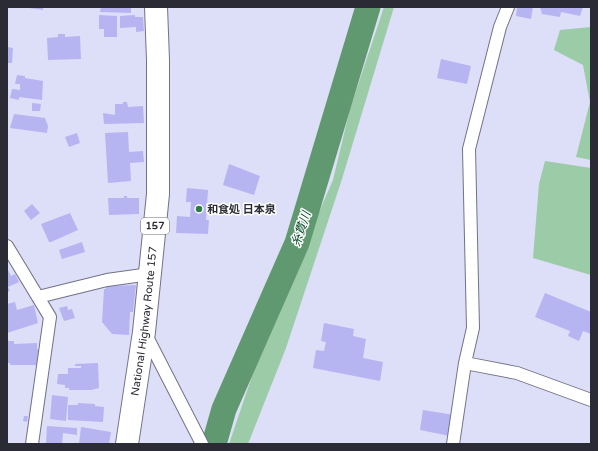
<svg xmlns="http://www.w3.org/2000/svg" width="598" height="451" viewBox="0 0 598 451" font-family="'Varela Round','Noto Sans JP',sans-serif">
<rect width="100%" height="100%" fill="#dddef7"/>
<!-- green -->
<path fill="#9bcba7" d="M384 7H394L342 179 286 348 248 444H229L268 329 333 180 350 109Z
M591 25V160L576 157 590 102 583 65 554 50 560 30 591 27Z
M545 161 591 168V275L533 258 539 184Z"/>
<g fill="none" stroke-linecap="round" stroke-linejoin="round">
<!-- river -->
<path stroke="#60996f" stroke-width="25" d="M214 444 224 409 297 243 368 7"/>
</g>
<!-- building -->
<path fill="#b6b5f2" d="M22 7H43V10Z
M101 7H131V13L100 12Z
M517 7H533L531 19 516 16Z
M540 7H583L580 16 561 12 560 17 542 14Z
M99 15 117 16V37H104V29H99Z
M135 15V17H143L144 31 136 32V27L120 28V16Z
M58 34H65V37L80 36 81 59 48 60 47 38 58 37Z
M7 47 13 48 12 63H7Z
M441 59 471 66 467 84 437 78Z
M17 75 25 76V78L43 81 42 100 19 97V100L10 98 12 89 20 90V84H15Z
M123 102H127L128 107 143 106 144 123 104 124 103 113 115 115V104H123Z
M32 103 41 104 40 111H32Z
M14 114 45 118 48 126 47 133 10 128Z
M128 132 129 152 143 151 144 162 130 163 131 181 108 183 105 133Z
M77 133 80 143 69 147 65 137Z
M229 164 260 176 254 195 223 185Z
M187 188 208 190 206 220H209L208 234 176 233 177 216 190 217 191 202H186Z
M124 196H127V198H139V214L109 215 108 198H124Z
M32 204 40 213 31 220 24 211Z
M70 213 78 230 51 242H49L41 224Z
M82 242 85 252 62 259 59 250Z
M7 268 11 276 15 274 19 282 8 287 10 291 7 292Z
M136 285 133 312H130L129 335 112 334 102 322 104 289H106V286Z
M545 293 591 312V334L583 331 579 341 568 336 570 331 535 317Z
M15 302 17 310 34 305 38 323 7 333V304Z
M67 306 68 310 72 309 75 318 64 321 59 308Z
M324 323 354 329 353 336 366 339 363 358 383 362 380 381 313 368 316 350 324 351 326 342 321 341Z
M7 341H14V344L37 343V349L39 350 40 365H10V363H7Z
M98 363 99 388 91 390H69V388H65V385L57 384 58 374H68V368H81V366H75V364Z
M52 395 68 397 66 421 50 419Z
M78 403 95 404V406L104 407 103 422 68 420V405H78Z
M423 410 454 415 450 436 420 430Z
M24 416H28L27 422 23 421Z
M47 426 77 428V435L63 433 62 444H46Z
M81 427 111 432 109 444H79Z"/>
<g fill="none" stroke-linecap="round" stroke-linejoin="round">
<defs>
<path id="street" d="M7 246 50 317 32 444
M38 297 107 280 150 274
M146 335 202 444
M465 363 517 373 591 400
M453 444 465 363 473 328 469 149 500 27 508 7"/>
<g id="highway">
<path id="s1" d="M127 444 144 332 158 194V60L156 7"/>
</g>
</defs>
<!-- street casing -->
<use href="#street" stroke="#727288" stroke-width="14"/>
<!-- highway casing -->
<use href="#highway" stroke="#727288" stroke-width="24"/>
<!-- street -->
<use href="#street" stroke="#fff" stroke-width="12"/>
<!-- highway -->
<use href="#highway" stroke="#fff" stroke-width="22"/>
</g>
<!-- markers -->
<circle fill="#307b4a" stroke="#fff" stroke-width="1.5" cx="199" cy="209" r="4"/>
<g text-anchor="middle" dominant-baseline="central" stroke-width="3" stroke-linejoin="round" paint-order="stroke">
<!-- shield labels -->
<rect fill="#fff" stroke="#6b6b72" stroke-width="1" x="141" y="218" width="28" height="16" rx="3"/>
<g font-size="10" font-weight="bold" fill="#2b2b35">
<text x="155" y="226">157</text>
</g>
<!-- poi labels -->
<g font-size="11" font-weight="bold" fill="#2b2b35" stroke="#fff" text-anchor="start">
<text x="207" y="209">和食処 日本泉</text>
</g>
<!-- street labels -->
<g font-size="11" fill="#2b2b35" stroke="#fff">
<text stroke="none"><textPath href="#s1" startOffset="124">National Highway Route 157</textPath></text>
</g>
<!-- water labels -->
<g font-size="12" font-style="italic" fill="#044b24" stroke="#fff">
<text transform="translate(301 229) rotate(-72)">糸貫川</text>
</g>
</g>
<!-- border -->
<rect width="598" height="451" fill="none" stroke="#2b2b35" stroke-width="16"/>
</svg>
